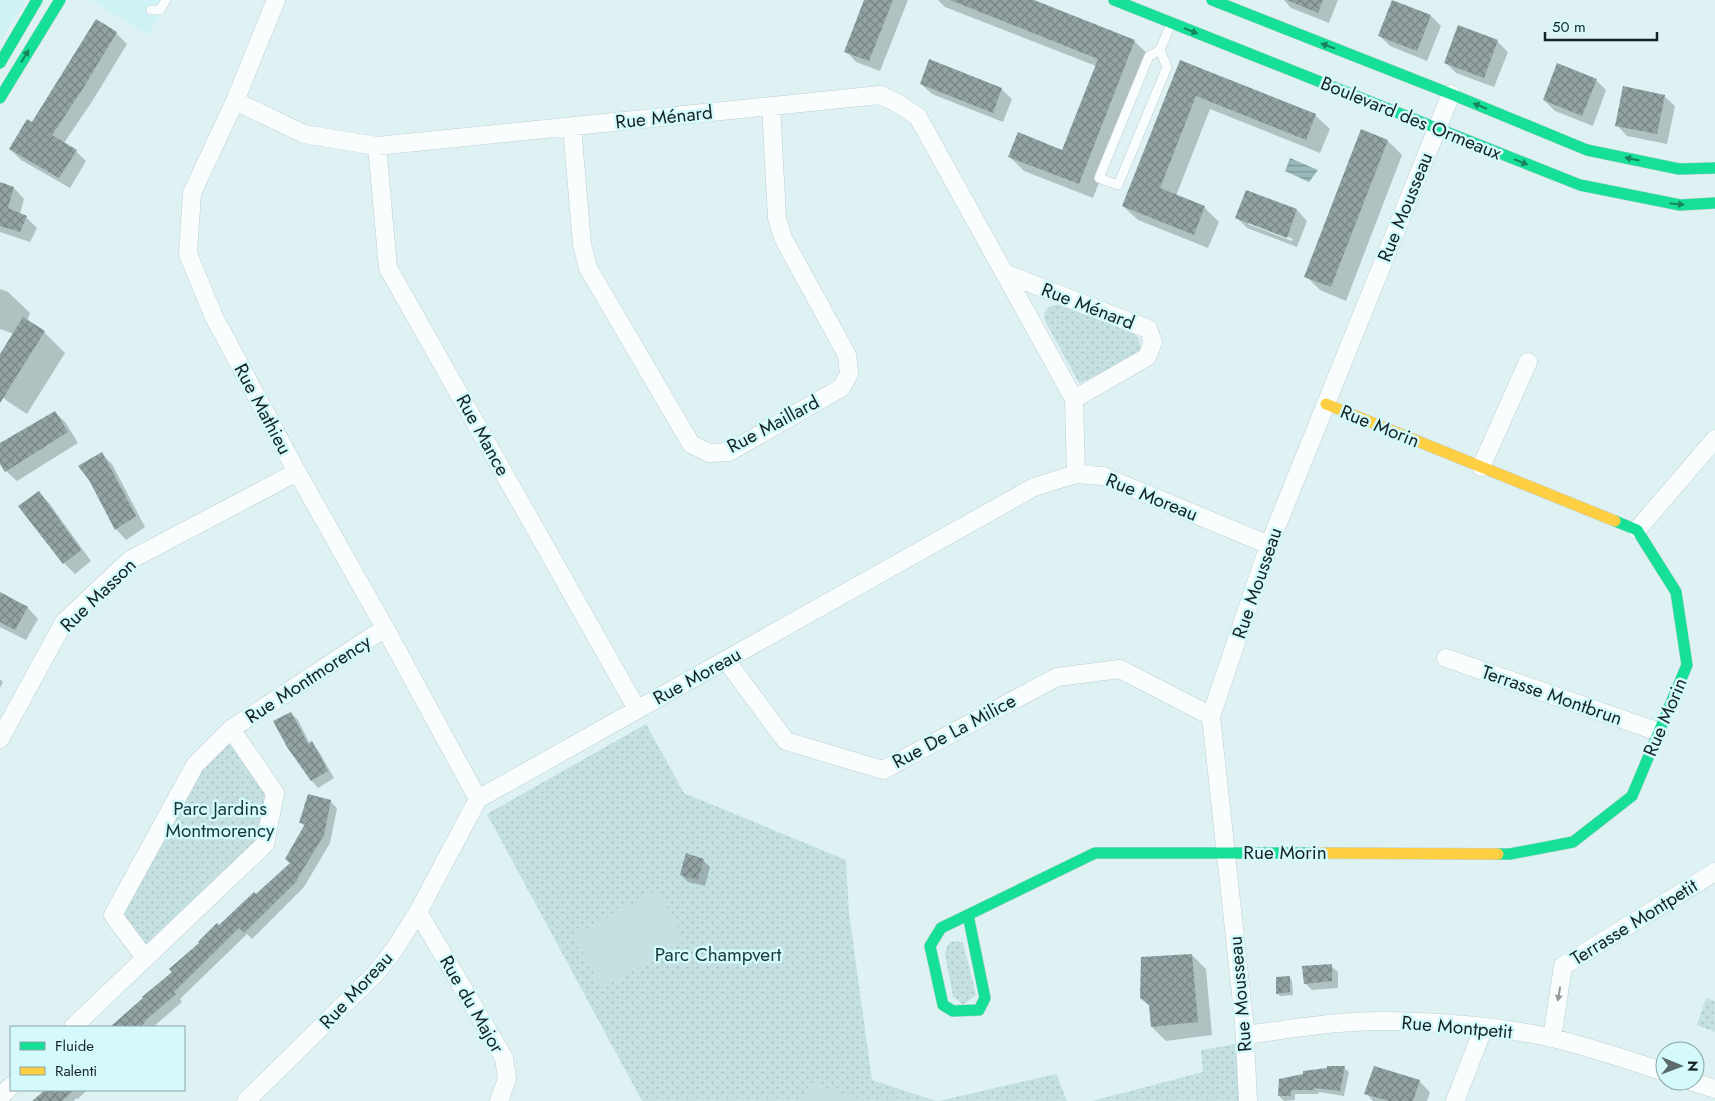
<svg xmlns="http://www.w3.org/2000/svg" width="1715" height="1101" viewBox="0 0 1715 1101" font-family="Jost,sans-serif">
<defs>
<pattern id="green-dots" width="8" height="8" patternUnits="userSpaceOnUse" patternTransform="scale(1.25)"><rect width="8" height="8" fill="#c5e0e1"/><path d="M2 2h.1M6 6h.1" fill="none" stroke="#a8c0c1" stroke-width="1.8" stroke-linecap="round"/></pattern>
<pattern id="water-rules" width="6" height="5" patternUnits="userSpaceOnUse" patternTransform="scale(1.25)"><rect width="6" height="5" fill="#98b8ba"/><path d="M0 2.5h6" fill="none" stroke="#7b9597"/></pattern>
<pattern id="building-cross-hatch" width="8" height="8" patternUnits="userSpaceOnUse" patternTransform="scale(1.25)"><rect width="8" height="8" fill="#93a3a4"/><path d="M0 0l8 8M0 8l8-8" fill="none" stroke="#778485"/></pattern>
</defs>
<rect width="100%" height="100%" fill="#def2f3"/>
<!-- built -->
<path fill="#cff2f4" d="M0 0H26L0 41Z
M91 0H169L148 35Z"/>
<!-- green -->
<path fill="url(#green-dots)" d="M1059 305 1133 333C1142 340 1143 350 1135 359L1079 383 1044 319C1044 309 1050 304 1059 305Z
M646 724 684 793 846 860 849 913 872 1080 936 1101H642L487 814Z
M231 729 275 793 265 844 145 958 113 915 195 765Z
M957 941 963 943 976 995 963 1005 953 996 945 955 947 946 951 942Z
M1706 998 1715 1001V1032L1697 1025Z
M1236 1044 1243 1101H1092L1203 1072 1201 1050Z
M1056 1074 1067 1101H939Z"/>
<!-- pitch -->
<path fill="#c5e0e1" d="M657 890 685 941 602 988 573 936Z
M810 1082 863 1101H802Z"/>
<!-- water -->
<path fill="url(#water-rules)" d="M1290 158 1318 170 1309 182 1285 171Z"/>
<!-- shadow -->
<path fill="#0003" fill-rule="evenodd" d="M866 0H908L880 71 856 62 846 51Z
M938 0H1031L1134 41 1149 55 1093 198 1024 171 1009 156 1063 152 1096 66 945 7Z
M1284 0H1338L1329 23 1291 8Z
M1431 16 1441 26 1427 61 1390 46 1379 35Z
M96 20 116 33 127 44 93 100 64 143 76 151 86 161 70 188 21 160 10 149 32 124Z
M1497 41 1508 52 1494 87 1456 73 1445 62Z
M1180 61 1315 115 1330 129 1320 153 1210 109 1176 196 1204 207 1219 222 1208 248 1138 220 1123 206Z
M1596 80 1606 90 1593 126 1555 111 1544 100Z
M921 84 1001 89 1012 99 1003 122 932 94Z
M1664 96 1675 106 1667 144 1627 136 1617 125Z
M1362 131 1388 141 1402 155 1346 301 1320 290 1306 276Z
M0 183 14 188 24 199 20 214 26 217 37 228 30 242 0 232Z
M1247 192 1297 210 1307 221 1297 247 1247 228 1237 218ZM1248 222 1293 239 1292 241 1248 224Z
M0 289 8 292 30 313 27 321 44 332 65 353 27 414 7 401 0 394V356L14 334 0 329Z
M55 412 66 423 78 443 17 481 6 471 0 461V444Z
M102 454 112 464 145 527 126 540 116 529 90 480Z
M39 492 49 503 91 561 75 574 64 563 20 506Z
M0 593 28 608 38 619 26 640 0 627Z
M0 679 3 682 0 688Z
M291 713 298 720 310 744 312 743 318 750 334 778 318 788 312 781 288 746Z
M330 801 337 808 330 843 304 887 252 939 247 934 180 999 182 1002 153 1027H112L174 973 219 927 291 864 305 827 301 822Z
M703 860 710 867 705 886 688 882 681 875Z
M1192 955 1206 969 1212 1035 1166 1041 1152 1027 1151 1007 1141 997Z
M1331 966 1338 972V988L1312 990 1305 983Z
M1289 977 1292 981 1293 995 1280 996 1277 993Z
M1344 1068 1349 1072 1344 1096 1319 1092 1318 1094H1295V1100L1284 1101 1279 1096 1328 1070Z
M1419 1081 1430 1092 1427 1101H1373L1366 1093Z
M47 1090H87L78 1099 76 1098 74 1101H34Z"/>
<!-- building -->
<path fill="url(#building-cross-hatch)" d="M864 0H893L869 61 844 52Z
M950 0H1034L1135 40 1079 184 1008 157 1018 132 1062 150 1098 59Z
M1287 0H1323L1318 13Z
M1392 0 1431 15 1417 51 1378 36Z
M96 19 117 32 82 90 52 135 77 150 59 178 9 149 27 119 32 122Z
M1458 25 1498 40 1484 78 1444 63Z
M929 59 1002 88 993 113 920 84Z
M1180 60 1316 114 1306 140 1196 96 1160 188 1205 206 1194 235 1122 206Z
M1557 63 1597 79 1582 116 1543 100Z
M1623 86 1665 95 1657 134 1615 126Z
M1361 129 1388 140 1331 287 1304 277Z
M0 182 14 187 8 208 27 216 20 232 0 226Z
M1246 190 1297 209 1287 238 1235 218Z
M23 317 45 331 0 403V354Z
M55 411 68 432 5 472 0 464V443Z
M102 452 136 516 115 530 89 480 78 466Z
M39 491 81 550 63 564 18 506Z
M0 592 28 607 15 630 0 622Z
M291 712 308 744 312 741 328 771 311 781 287 747 273 721Z
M308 794 331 800 324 835 297 879 298 880 244 933 239 928 174 992 176 994 146 1020 141 1027H110L143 998 142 997 172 972 169 969 199 943 198 942 217 923 219 925 254 892 256 894 290 863 285 859 305 824 299 823Z
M686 853 704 859 698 880 680 875Z
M1192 954 1198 1022 1151 1027 1149 1005 1140 998 1141 957Z
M1332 964V981L1304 984 1302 966Z
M1290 976V992L1276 994V977Z
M1327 1066H1345L1340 1091 1314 1088V1090H1291V1096H1278L1279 1079 1303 1074V1071L1327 1068Z
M1374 1066 1420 1080 1413 1101H1389L1364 1094Z
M45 1090H74L62 1101H32Z"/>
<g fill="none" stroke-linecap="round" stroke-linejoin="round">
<defs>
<path id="lane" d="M151 10H160L166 0
M1160 50 1167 67 1118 185 1099 178 1149 56 1160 50 1171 24"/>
<path id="street" d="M276 0 235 101 192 193 188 254 214 317 297 472 385 628 478 799
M235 101 304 134 377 146 880 95 899 104 918 117 1074 399 1076 474
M572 127 582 244 588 268 691 444 709 453 729 452 841 388 849 374 847 355 783 238 777 218 771 106
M377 146 388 268 637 709
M1004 273 1148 329 1153 342 1147 357 1074 399
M1481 467 1528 362
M1637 530 1715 439
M1446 658 1659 732
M726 660 786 741 883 770 1057 677 1120 669 1211 716
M0 739 64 622 130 560 297 472
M418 912 504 1058 507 1079 499 1101
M145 958 113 915 195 765 231 729 385 628
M73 1027 265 844 275 793 231 729
M1245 1035C1292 1029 1341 1020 1389 1021 1443 1022 1499 1026 1552 1038 1590 1047 1628 1060 1665 1072
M1552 1038 1563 966 1715 872
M1691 1081 1715 1089
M0 1097 11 1086
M246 1101 376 973 394 950 418 912 478 799 1034 487 1076 474 1103 476 1269 545
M1248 1101 1244 1021 1211 716 1269 545 1451 94
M1455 1101 1484 1027"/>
<path id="fast" d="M1114 0 1580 185 1680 205 1715 203
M1212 0 1451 94 1587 150 1679 169 1715 168
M0 63 37 0
M0 98 60 0
M1498 854H1510L1573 842 1632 796 1687 665 1676 592 1637 530 1615 521
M968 915 985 998 979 1010 953 1011 943 1005 930 946 941 928 1095 853H1312"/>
<path id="slow" d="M1326 404 1615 521
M1312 853 1498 854"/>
</defs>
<!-- lane casing -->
<use href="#lane" stroke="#bfcfd0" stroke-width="10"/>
<!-- street casing -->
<use href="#street" stroke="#bfcfd0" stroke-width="19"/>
<!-- fast casing -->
<use href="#fast" stroke="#bfcfd0" stroke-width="12"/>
<!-- slow casing -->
<use href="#slow" stroke="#bfcfd0" stroke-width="12"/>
<!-- lane -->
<use href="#lane" stroke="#fafdfd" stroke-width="9"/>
<!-- street -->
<use href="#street" stroke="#fafdfd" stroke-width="18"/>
<!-- fast -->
<use href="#fast" stroke="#16e098" stroke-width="11"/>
<!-- slow -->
<use href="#slow" stroke="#ffcf43" stroke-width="11"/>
</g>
<!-- one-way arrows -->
<defs><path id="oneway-solid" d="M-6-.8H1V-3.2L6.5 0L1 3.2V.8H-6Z" transform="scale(1.25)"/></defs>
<g fill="#16825e">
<use href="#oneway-solid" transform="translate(1191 31) rotate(22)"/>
<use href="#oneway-solid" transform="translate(1328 46) rotate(-159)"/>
<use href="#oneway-solid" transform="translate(25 56) rotate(-59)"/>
<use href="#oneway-solid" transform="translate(1480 106) rotate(-158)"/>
<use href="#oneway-solid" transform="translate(1632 159) rotate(-168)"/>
<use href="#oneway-solid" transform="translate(1521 162) rotate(22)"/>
<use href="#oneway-solid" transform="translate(1677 204) rotate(6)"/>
</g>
<use fill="#939b9b" href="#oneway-solid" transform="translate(1559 994) rotate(99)"/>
<g text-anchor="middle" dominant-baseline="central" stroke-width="5" stroke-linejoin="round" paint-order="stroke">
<!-- street labels -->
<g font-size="19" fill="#152324" stroke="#d5fafc">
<text transform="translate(664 117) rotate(-6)">Rue Ménard</text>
<text transform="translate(1411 118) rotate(22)">Boulevard des Ormeaux</text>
<text transform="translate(1405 207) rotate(-68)">Rue Mousseau</text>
<text transform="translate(1088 306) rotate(21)">Rue Ménard</text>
<text transform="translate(263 409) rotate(62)">Rue Mathieu</text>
<text transform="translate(773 424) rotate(-28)">Rue Maillard</text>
<text transform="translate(1380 426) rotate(22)">Rue Morin</text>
<text transform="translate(483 435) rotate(61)">Rue Mance</text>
<text transform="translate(1152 497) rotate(22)">Rue Moreau</text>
<text transform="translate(1257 583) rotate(-71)">Rue Mousseau</text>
<text transform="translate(98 595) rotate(-44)">Rue Masson</text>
<text transform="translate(697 676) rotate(-29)">Rue Moreau</text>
<text transform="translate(308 679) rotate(-33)">Rue Montmorency</text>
<text transform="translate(1552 695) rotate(19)">Terrasse Montbrun</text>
<text transform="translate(1665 717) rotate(-67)">Rue Morin</text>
<text transform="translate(954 731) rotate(-28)">Rue De La Milice</text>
<text x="1285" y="852">Rue Morin</text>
<text transform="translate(1634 922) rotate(-32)">Terrasse Montpetit</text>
<text transform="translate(356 990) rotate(-47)">Rue Moreau</text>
<text transform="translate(1240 994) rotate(-95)">Rue Mousseau</text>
<text transform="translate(472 1004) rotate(60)">Rue du Major</text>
<text transform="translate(1457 1027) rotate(5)">Rue Montpetit</text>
</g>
<!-- park labels -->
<g font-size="19" fill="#14393b" stroke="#d5fafc">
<text x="220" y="808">Parc Jardins<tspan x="220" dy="22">Montmorency</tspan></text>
<text x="718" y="954">Parc Champvert</text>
</g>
</g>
<!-- legend -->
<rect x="10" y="1026" width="175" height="65" fill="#d5fafc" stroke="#88a4a6"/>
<rect x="20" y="1042" width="25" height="8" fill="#16e098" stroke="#88a4a6"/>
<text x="55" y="1051" font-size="15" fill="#152324">Fluide</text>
<rect x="20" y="1067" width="25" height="8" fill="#ffcf43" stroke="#88a4a6"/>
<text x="55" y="1076" font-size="15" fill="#152324">Ralenti</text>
<!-- north arrow -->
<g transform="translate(1680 1066) rotate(91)"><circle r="24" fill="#d5fafc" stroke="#88a4a6"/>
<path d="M0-4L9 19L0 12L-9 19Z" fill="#5b6b6c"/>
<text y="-8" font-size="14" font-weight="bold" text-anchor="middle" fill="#152324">N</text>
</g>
<!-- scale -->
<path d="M1545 32v8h112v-8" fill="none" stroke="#152324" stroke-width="2.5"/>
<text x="1552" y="32" font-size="15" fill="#152324" stroke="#d5fafc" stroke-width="4" paint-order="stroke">50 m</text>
</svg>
